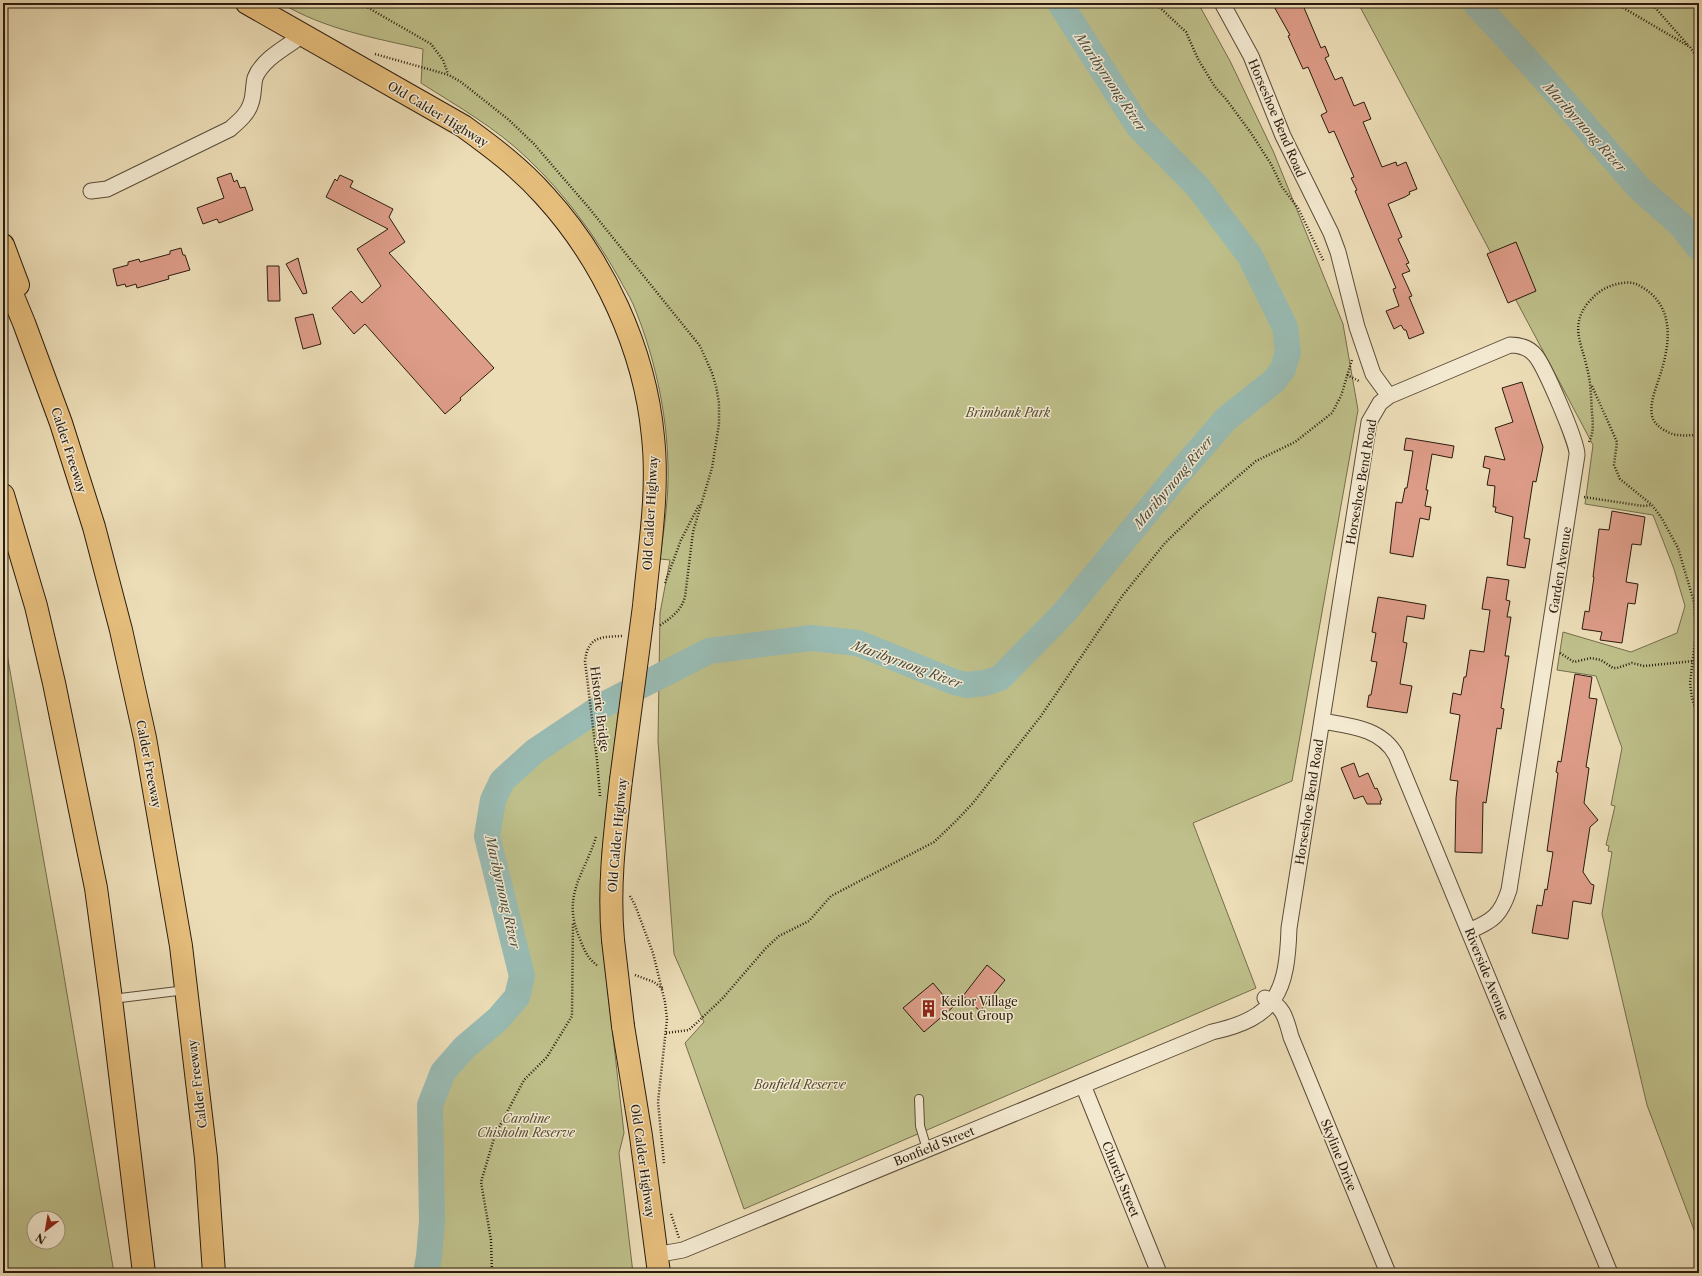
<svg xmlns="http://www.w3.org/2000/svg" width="1702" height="1276" viewBox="0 0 1702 1276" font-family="'Libre Caslon Text',serif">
<rect width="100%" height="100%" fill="#ecddb7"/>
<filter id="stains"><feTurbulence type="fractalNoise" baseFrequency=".005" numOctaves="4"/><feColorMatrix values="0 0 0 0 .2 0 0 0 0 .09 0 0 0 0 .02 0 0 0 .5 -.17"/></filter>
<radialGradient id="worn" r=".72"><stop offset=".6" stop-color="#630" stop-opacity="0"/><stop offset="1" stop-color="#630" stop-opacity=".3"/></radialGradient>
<!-- green -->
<path fill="#bebf8a" stroke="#746e4c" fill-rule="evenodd" d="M281 3H1198L1230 61 1274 153 1343 324 1358 410 1292 781 1193 823 1256 988 744 1209 685 1043 704 1022 674 954 658 741 660 613 670 560 660 559C664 528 669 498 668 466 667 412 654 354 633 304 629 295 623 286 619 278 594 234 564 193 527 158 496 128 457 106 421 83L423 49C374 38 324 29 281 3Z
M1358 3H1699V1243L1647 1105 1602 914 1612 852 1608 851 1609 846 1606 845 1615 806 1611 805 1622 748 1596 676 1557 670 1563 632 1631 652 1677 633 1685 606 1674 569 1653 515 1585 504 1593 445Z
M3 641 7 654 59 946 114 1273H6L3 1255ZM34 1218H58V1242H34Z
M620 696 602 852 601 931 624 1133 619 1153 633 1273H426L429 1257 432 1221 430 1105 443 1072 464 1048 498 1019 517 998 522 976 487 836 493 800 502 781 535 751 607 703Z"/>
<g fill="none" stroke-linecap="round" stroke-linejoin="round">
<!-- river -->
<path stroke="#99bbb3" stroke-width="26" d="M1475 3 1541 75 1639 188 1681 225 1699 248
M426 1273 429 1257 432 1221 430 1105 443 1072 464 1048 498 1019 517 997 522 976 487 836 493 800 502 781 535 751 607 703 709 651 811 638 858 643 954 682 966 685 985 683 1000 678 1064 613 1175 478 1226 419 1274 381 1283 369 1288 352 1285 327 1250 256 1198 187 1138 126 1060 3"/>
</g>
<!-- building -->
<path fill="#dd9c88" stroke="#2b1c0e" d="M1272 3H1302L1321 48 1325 46 1329 56 1325 58 1335 80 1342 77 1354 106 1364 102 1371 119 1363 122 1382 167 1396 162 1397 166 1406 162 1417 189 1409 192 1410 194 1405 197 1388 204 1402 237 1398 239 1409 263 1406 264 1410 271 1402 274 1412 296 1409 297 1424 333 1409 339 1406 330H1404L1401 325 1394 329 1386 311 1399 306 1393 289 1396 288 1355 191 1357 190 1351 178 1354 177 1334 131 1329 133 1321 115 1327 112 1308 67 1303 69 1288 36 1290 35Z
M231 173 234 182 237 180 240 188 245 187 253 210 219 223 217 219 203 224 197 208 224 198 217 178Z
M340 175 353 181 350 187 393 209 389 217 405 242 389 253 494 368 460 398 461 400 445 414 365 324 354 334 332 308 351 291 362 303 381 286 357 249 388 229 326 197 335 179 337 181Z
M1516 242 1536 291 1508 303 1487 254Z
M181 248 183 255H185L190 270 168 276 169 279 137 288 136 284 126 287 125 284 117 286 113 269 128 265V262L139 259 140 262 170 254V251Z
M298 258 307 293 303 294 286 264Z
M267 266H279L280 301H268Z
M313 314 321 344 303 349 295 318Z
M1522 382 1543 447 1536 482 1533 481 1524 538 1530 539 1525 568 1507 565 1513 517 1495 512 1496 507H1493L1495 486 1487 485 1490 469 1483 467 1485 456 1505 460 1495 428 1513 422 1502 388Z
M1406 438 1454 446 1452 458 1432 454 1426 490H1428L1425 506 1431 507 1429 520 1420 518 1413 557 1390 553 1396 502 1402 503 1405 488H1407L1413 451 1404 450Z
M1612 511 1645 517 1641 545 1632 544 1626 582 1638 584 1635 604 1628 603 1622 643 1600 640 1602 632 1582 629 1585 611 1589 612 1594 577H1593L1599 529 1609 530Z
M1487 577 1509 580 1506 600 1510 601 1507 617H1511L1505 656H1509L1501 708 1504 709 1501 729 1497 728 1486 803 1483 802 1482 853 1455 852 1456 798 1458 781 1450 780 1460 715 1450 713 1453 693 1461 695 1464 677H1466L1470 650 1484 652 1490 610 1482 609Z
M1378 597 1426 605 1424 619 1407 616 1403 642 1407 643 1400 684 1412 686 1407 713 1367 707 1369 695H1371L1377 662 1371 661 1376 633 1372 632Z
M1575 674 1592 677 1589 698 1597 699 1586 767 1589 768 1584 803 1598 820 1590 827 1583 872 1591 884 1594 885 1591 904 1573 901 1568 939 1532 933 1537 905 1542 906 1545 889 1547 890 1553 852 1547 851 1558 773 1556 772 1558 761 1561 762Z
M1354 763 1359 777 1368 773 1375 789 1377 788 1382 800 1380 801 1381 804H1367L1363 796 1354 799 1341 768Z
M987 965 1005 980 980 1011 963 996Z
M933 983 953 1007 924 1032 903 1008Z"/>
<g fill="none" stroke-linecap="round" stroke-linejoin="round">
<defs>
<path id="lane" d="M112 999 186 990
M919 1099 920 1126 927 1149"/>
<path id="street" d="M1222 3 1251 56 1283 136 1331 233 1338 252 1357 327 1373 374 1389 396
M91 191 107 189 230 129C238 122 248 114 251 103 254 95 253 86 255 78 262 59 288 46 303 35
M1322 721C1350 726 1381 728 1396 755L1610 1273
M1265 998C1284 1006 1286 1019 1291 1037L1388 1273
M1083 1085 1159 1273
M655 1255 683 1250 1212 1032C1277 1018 1287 991 1289 928L1369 422 1380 403 1389 396 1510 345C1520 345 1529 348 1535 355 1544 365 1578 443 1577 455L1509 890C1501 915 1493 921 1469 931"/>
<path id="primary" d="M247 3 463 126C492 147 520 168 544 195 603 259 645 349 653 437 659 492 649 550 644 606
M613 940C608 886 615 833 621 780
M623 1026 641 1136 659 1273"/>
<path id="highway" d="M3 245 18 285
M3 272 24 323 61 423 94 527 121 630 145 738 181 946 206 1158 214 1273
M3 495 36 606 54 683 96 888 111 999 144 1273"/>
</defs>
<!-- lane casing -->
<use href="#lane" stroke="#5b4c38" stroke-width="10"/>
<!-- street casing -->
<use href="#street" stroke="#5b4c38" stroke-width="17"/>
<!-- primary casing -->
<use href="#primary" stroke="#2b1c0e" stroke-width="24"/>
<!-- highway casing -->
<use href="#highway" stroke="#2b1c0e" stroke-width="24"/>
<!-- path -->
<path stroke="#2b1c0e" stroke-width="2.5" stroke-dasharray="1 2" stroke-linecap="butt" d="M360 3 431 44 443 60 448 74
M1155 3 1186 32 1198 59 1215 87 1226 99 1251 133 1271 164 1282 187 1298 208 1324 262
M1615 3 1690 47 1699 60
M1651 3 1688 45
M375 54 449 75 461 82 509 120 534 144 589 208 700 346 712 373 716 386 719 403V424L712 468 693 532 685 597C681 611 671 618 659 626
M1347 375 1359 381
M1592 386 1617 442 1614 465 1620 479 1652 505 1661 517 1678 548 1694 602 1696 634 1690 683 1692 698 1699 720
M1589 442C1594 432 1593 424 1592 413 1591 398 1591 382 1587 368 1582 344 1570 327 1587 304 1593 297 1599 291 1608 287 1618 283 1631 280 1640 286 1673 304 1671 338 1662 369 1658 384 1649 401 1652 416 1654 423 1658 426 1664 430 1668 432 1673 435 1678 435 1685 436 1692 435 1699 435
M1584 497 1643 506 1652 505
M665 583 681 540 699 505
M1560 653 1574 662 1591 658 1601 660 1613 668H1617L1632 663 1644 666 1694 661
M600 796 597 760 585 661C588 636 601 637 622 636
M596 837C584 875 561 896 580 939 584 950 588 959 598 966
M630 896 635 905 653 953 665 1002 667 1019 658 1102 664 1164
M635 975 654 982 663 989
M666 1033 689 1030 722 999 766 948 779 936 809 921 831 896 934 842 955 822 973 803 1041 716 1123 595 1165 543 1200 509 1256 461 1295 442 1332 413 1341 396 1352 360
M671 1214 679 1238
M492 1273 491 1240 481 1182 495 1135 524 1080 547 1057 572 1016 573 923"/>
<!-- lane -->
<use href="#lane" stroke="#f3e9d0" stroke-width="8"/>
<!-- street -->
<use href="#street" stroke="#f3e9d0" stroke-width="15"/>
<!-- primary -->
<use href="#primary" stroke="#e6be7c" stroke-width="22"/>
<!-- highway -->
<use href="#highway" stroke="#e6be7c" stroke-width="22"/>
<defs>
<path id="primary-bridge" d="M621 780 644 606
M613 940 623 1026"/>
</defs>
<!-- primary-bridge casing -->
<use href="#primary-bridge" stroke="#2b1c0e" stroke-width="24" stroke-linecap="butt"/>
<!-- primary-bridge -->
<use href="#primary-bridge" stroke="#e6be7c" stroke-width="22"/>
</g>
<!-- icons -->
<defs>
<symbol id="building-bare" viewBox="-9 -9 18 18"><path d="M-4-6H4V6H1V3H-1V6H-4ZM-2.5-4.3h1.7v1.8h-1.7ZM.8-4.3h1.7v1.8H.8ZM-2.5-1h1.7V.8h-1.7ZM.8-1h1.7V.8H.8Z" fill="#8f2418" stroke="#f3e9d0" stroke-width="2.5" paint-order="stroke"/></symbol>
</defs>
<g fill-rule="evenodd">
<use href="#building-bare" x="916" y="996" width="25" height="25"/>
</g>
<g text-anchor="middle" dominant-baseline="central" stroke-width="3" stroke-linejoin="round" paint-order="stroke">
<!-- street labels -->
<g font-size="12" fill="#2b1c0e" stroke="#f3e9d0">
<text transform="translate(438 114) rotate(31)">Old Calder Highway</text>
<text transform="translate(1277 118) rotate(67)">Horseshoe Bend Road</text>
<text transform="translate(69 450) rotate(72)">Calder Freeway</text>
<text transform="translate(1361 482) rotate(-80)">Horseshoe Bend Road</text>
<text transform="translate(650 513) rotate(-87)">Old Calder Highway</text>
<text transform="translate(1560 570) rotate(-81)">Garden Avenue</text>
<text transform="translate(600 709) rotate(83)">Historic Bridge</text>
<text transform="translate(149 764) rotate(79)">Calder Freeway</text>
<text transform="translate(1309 802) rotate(-81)">Horseshoe Bend Road</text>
<text transform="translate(617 835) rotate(-85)">Old Calder Highway</text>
<text transform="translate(1487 974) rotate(68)">Riverside Avenue</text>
<text transform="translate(197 1084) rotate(-97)">Calder Freeway</text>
<text transform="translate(934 1146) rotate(-22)">Bonfield Street</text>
<text transform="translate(1339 1155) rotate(68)">Skyline Drive</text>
<text transform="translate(643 1161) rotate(82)">Old Calder Highway</text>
<text transform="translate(1121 1179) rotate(68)">Church Street</text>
</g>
<!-- park labels -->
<g font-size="12" font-style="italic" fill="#574d33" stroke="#f3e9d0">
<text x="1008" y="412">Brimbank Park</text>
<text x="800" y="1084">Bonfield Reserve</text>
<text x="526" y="1118">Caroline<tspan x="526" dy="14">Chisholm Reserve</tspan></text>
</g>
<!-- poi labels -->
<g font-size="12" fill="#2b1c0e" stroke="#f3e9d0" text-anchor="start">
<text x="941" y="1001">Keilor Village<tspan x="941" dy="14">Scout Group</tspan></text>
</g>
<!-- water labels -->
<g font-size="13" font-style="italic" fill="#4c4c40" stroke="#f3e9d0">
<text transform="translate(1111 82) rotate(56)">Maribyrnong River</text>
<text transform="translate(1585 127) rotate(48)">Maribyrnong River</text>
<text transform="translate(1173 482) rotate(-50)">Maribyrnong River</text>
<text transform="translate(907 664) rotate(20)">Maribyrnong River</text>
<text transform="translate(503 892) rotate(77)">Maribyrnong River</text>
</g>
</g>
<!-- margin -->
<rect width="1702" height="1276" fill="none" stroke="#ecddb7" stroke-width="16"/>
<rect x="4" y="4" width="1694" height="1268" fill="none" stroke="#2b1c0e" stroke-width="2"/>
<rect x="8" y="8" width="1686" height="1260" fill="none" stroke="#2b1c0e"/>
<!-- north arrow -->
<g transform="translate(46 1230) rotate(211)"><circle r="19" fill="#f3e9d0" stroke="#a39782"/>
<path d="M0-3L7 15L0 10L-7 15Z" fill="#8f2418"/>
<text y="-6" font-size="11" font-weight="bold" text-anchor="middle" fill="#2b1c0e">N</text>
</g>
<rect width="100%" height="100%" filter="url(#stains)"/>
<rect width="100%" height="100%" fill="url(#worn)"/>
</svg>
